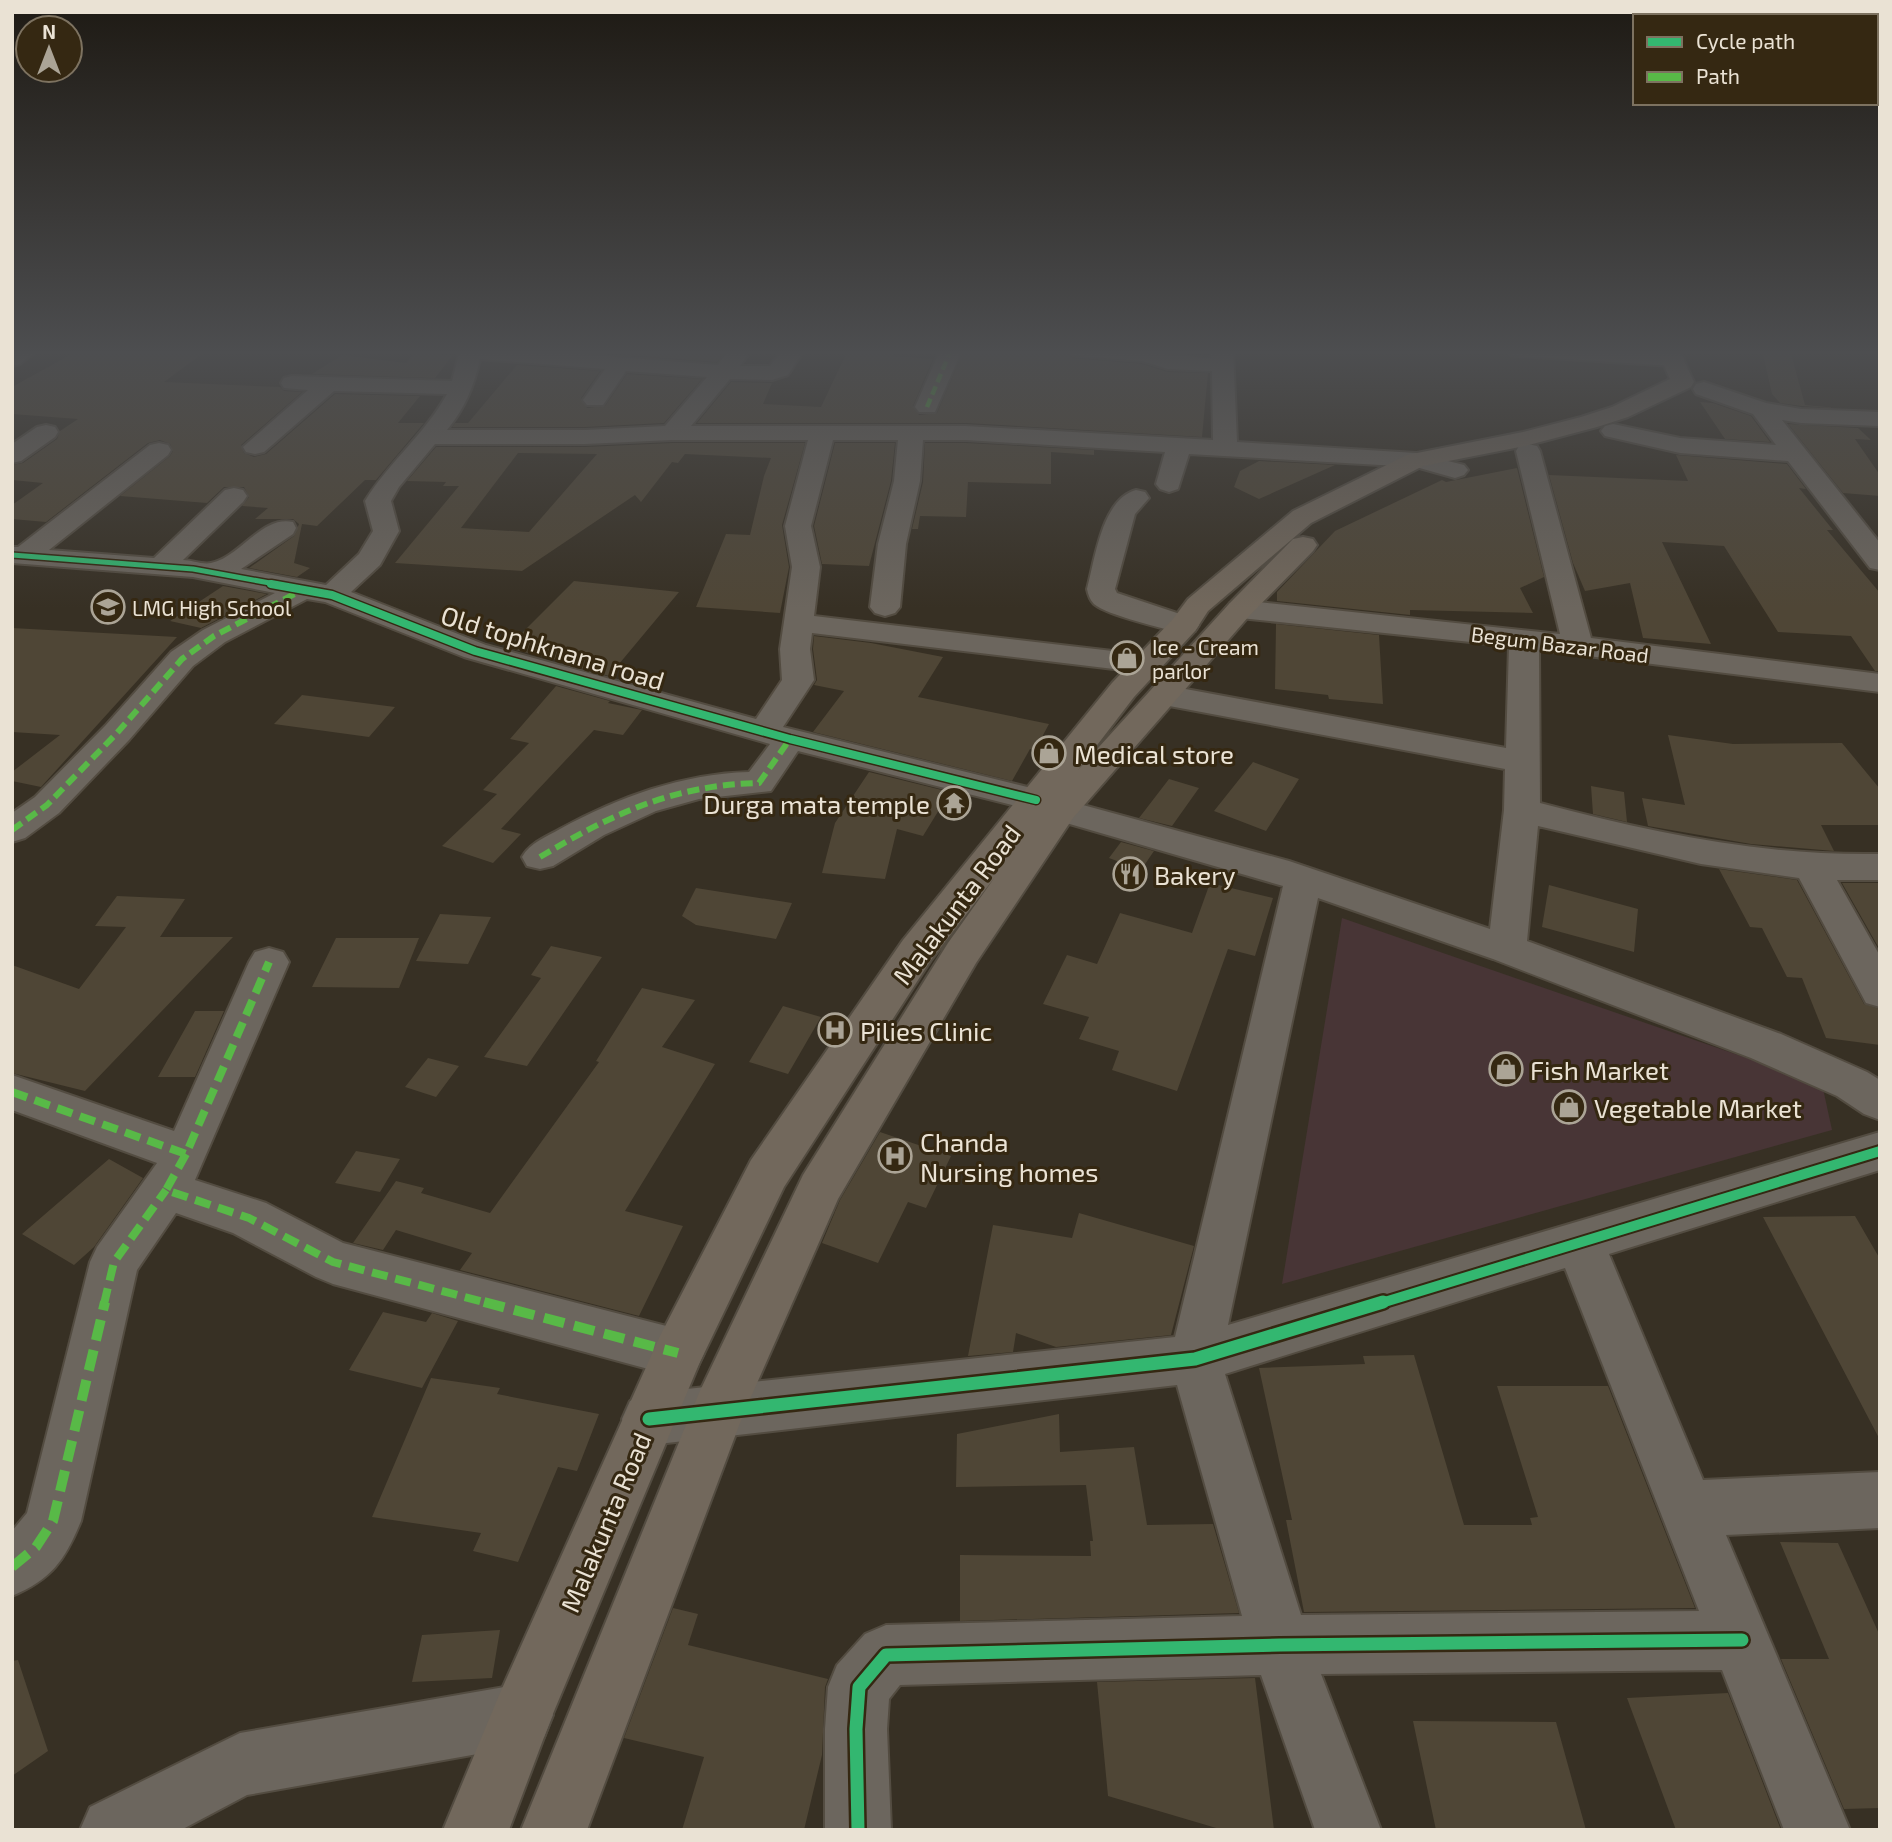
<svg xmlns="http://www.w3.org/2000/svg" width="1892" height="1842" viewBox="0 0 1892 1842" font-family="'Exo 2',sans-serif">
<rect width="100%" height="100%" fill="#373024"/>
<!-- commercial -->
<path fill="#483536" d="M1342 918 1822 1084 1832 1130 1282 1284Z"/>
<!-- building -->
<path fill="#4f4636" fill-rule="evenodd" d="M79 350H207L164 382 280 387 284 391 302 392 241 445 244 453 254 457 266 454 335 394 420 396 398 423H424L376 480H365L317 526 302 524 294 563 310 568 297 577 249 568 294 536 299 524 293 519H255L268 508 242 506 249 497 244 487H224L207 503 120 496 170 456 173 451 170 444 160 440 148 443 46 522 12 519V505L43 483 12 480V465L23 463 57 439 60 431 78 419 12 414V387Z
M561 350 637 352 639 350H725L717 362Z
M848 350H895L892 356 933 359 913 406 919 415 937 413 964 350H1066L1072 358 1142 364 1168 372 1208 373 1202 437 966 423H697L731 382 772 383 763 404 821 407Z
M1762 350H1790L1805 405 1837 408 1801 406 1780 403 1772 394Z
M414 353 453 355 435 378 312 374 342 355 406 363Z
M517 365 600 371 581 398 587 408 605 406 627 374 702 379 664 423 585 427H452L455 423H468Z
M1700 402 1713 403 1751 416 1770 442 1725 439Z
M1788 424 1858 428 1871 440 1855 439 1880 475V496L1843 493Z
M672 443H805L782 525 789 567 780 613 696 607 726 534 750 535 764 476 771 458 685 454 678 463 672 462 641 502 635 495 522 571 395 563 459 486H443L446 482 407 481 436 447H585ZM518 453 597 454 529 532 461 528Z
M835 443H895L891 481 869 566 822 564 814 526Z
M925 443H966L1094 450V455L1051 452V484L968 482 966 517 920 516 918 529H912L923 482Z
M1676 455 1787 464 1806 489 1799 488 1833 530H1827L1880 593V671H1875L1851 636 1778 632 1724 546 1662 542 1711 644 1643 638 1630 583 1585 591 1573 563 1549 475 1688 481Z
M1259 461 1335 465 1259 499 1234 487 1240 471Z
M1517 468 1544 577 1520 588 1533 613 1410 610V615L1277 601V592L1335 531 1442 480 1446 482Z
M574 581 679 592 609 676 573 666 575 664 507 648Z
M223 586 267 594 201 628 170 621Z
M1276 624 1379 635 1383 704 1329 699 1328 695 1275 689Z
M12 628 177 637 41 787 12 781V772L60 735 12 732Z
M814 636 871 643 943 657 918 697 1049 724 1035 750 1030 749 1012 781 813 732 844 691 814 685 817 680 813 649Z
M556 686 610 701 608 703 642 710 623 735 594 730 501 829 521 834 493 863 442 846 497 794 483 790 529 743 510 739Z
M302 695 395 707 369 737 274 724Z
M1668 735 1733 744 1842 743 1880 789V825H1821L1834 851 1751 844 1648 826 1642 798 1685 805Z
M1253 762 1299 779 1266 831 1214 811Z
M869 772 950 792 923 836 897 829 885 879 822 873 835 823Z
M1169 779 1199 788 1172 826 1139 818Z
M1591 786 1624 792 1627 822 1593 814Z
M1121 842 1154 851 1141 870 1109 858Z
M1719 869 1797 880 1864 1004 1880 1009V1045L1826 1038 1802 978 1787 977 1762 928 1750 927Z
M1210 883 1273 898 1255 956 1228 949 1177 1091 1112 1070 1119 1051 1079 1039 1089 1017 1043 1004 1067 955 1097 964 1120 913 1192 933Z
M1842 883H1880V950Z
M1549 885 1638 909 1634 952 1542 927Z
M696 888 792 903 776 939 696 925 682 916Z
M117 896 185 899 160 937H233L85 1091 12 1073V965L79 989 126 927 95 926Z
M440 914 491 917 468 964 416 961Z
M336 938H419L399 988 312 987Z
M551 946 602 957 527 1066 484 1057 541 978 531 975Z
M642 988 695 1000 662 1047 715 1064 625 1211 683 1226 639 1316 460 1270 472 1253 396 1230 383 1250 353 1243 396 1181 424 1188 421 1193 490 1213 599 1062 596 1061Z
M783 1006 821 1017 788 1074 749 1062Z
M195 1011H224L195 1077H158Z
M428 1058 459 1066 436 1097 405 1087Z
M880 1132 951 1156 926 1208 908 1202 878 1263 822 1243 840 1200Z
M356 1151 400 1159 380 1192 335 1183Z
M109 1159 143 1178 94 1247 74 1265 22 1234Z
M1079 1213 1194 1246 1171 1335 1056 1347 1016 1333 1013 1352 968 1356 993 1225 1072 1238Z
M1855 1216 1880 1259V1440L1763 1217Z
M383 1312 426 1322 432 1313 458 1321 422 1388 349 1370Z
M1414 1355 1464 1525H1532L1530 1518 1538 1517 1497 1386H1608L1695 1608 1304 1612 1286 1520H1292L1259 1368 1365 1364 1363 1356Z
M431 1378 500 1388 497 1394 599 1414 577 1471 558 1467 518 1562 473 1551 481 1533 372 1517Z
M1059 1414 1060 1452 1134 1447 1147 1525 1213 1524 1239 1613 960 1621V1555L1091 1556 1090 1541H1093L1086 1485 956 1487 957 1434Z
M1780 1542 1838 1543 1880 1636V1808L1844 1809 1781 1659H1829Z
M673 1608 698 1614 688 1645 828 1679 825 1687 822 1755 804 1830H682L704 1757 624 1738Z
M500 1630 492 1678 412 1682 422 1635Z
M18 1660 48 1751 12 1776V1661Z
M1255 1678 1274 1830H1223L1108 1796 1097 1682Z
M1728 1693 1781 1830H1676L1627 1698Z
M1413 1721 1556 1722 1586 1830H1436Z"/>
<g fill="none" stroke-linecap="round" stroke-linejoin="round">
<defs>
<path id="street" d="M12 350H38L20 364 12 366Z
M460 350H528L718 365 728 351 738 350 747 356 740 366H770L782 350H804L788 375 772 380 730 379 691 426H966L1213 440 1212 371 1168 369 1142 361 1080 356 1072 355 1069 350H1149L1169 355 1211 358V350H1233L1237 442 1416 453 1464 465 1468 470 1464 475 1455 478 1416 467 1189 454 1178 489 1169 492 1160 489 1156 484 1165 452 966 440H923L920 481 906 544 900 607 895 613 885 616 875 613 870 607 878 544 894 481 898 440H833L811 526 820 567 814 616 1147 655 1158 657 1162 664 1158 671 1147 673 812 633 810 649 814 680 783 727 1048 792 1053 801 1061 799 1289 861 1490 929 1504 810 1505 769 1164 705 1153 702 1148 695 1153 688 1164 685 1506 748 1509 646 1240 618 1230 615 1225 609 1230 603 1240 600 1560 634 1516 451 1519 446 1528 444 1537 446 1540 451 1591 638 1880 674V692L1539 650 1540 803C1654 833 1761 856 1880 854V880H1837L1880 956V1007L1866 1003 1799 878 1701 864 1538 826 1527 941 1781 1034 1867 1072 1880 1080V1120L1864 1114 1837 1096 1751 1058 1493 959 1318 898 1228 1325 1880 1132V1170L1609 1254 1703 1480 1880 1472V1528L1726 1535 1850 1830H1784L1722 1670 1321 1674 1381 1830H1315L1261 1675 900 1685 889 1699 887 1729 891 1830H825V1729L828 1687 837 1665 865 1634 886 1625 1242 1616 1177 1385 649 1445 630 1437 622 1419 630 1401 649 1393 1175 1337 1283 886 1049 818 1044 809 1036 811 798 751 771 791 699 799 656 811 604 835 553 866 540 869 527 866 522 857C530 843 546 837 560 829 619 797 681 774 749 772L770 744 464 657 325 602 307 599 225 642 193 666 129 740 59 813 25 838 12 842V813L35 797 105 726 171 652 203 630 275 593 193 577 12 563V547H18L150 445 159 443 168 445 171 450 168 455 49 550 154 558 225 490 234 488 243 490 247 496 243 502 183 560C191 560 203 565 211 563 240 557 262 515 293 522L296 528 293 534 241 569 326 585 359 554 373 531 365 501C389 462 425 434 447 394L334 391 264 452 255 454 246 452 243 447 308 390 284 388 281 383 284 378 292 376 452 381ZM480 359 605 369 583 400 587 405H603L626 371 707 377 665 426 585 430H447C465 408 474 386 480 359ZM672 440H808L785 526 792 567 780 649 782 680 756 719 486 645 351 592 380 565 399 531 391 501 399 487 435 444H585ZM1565 1268 1699 1611 1301 1615 1225 1374Z
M940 350H962L935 412H919L915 407Z
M1508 350H1631L1681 354 1684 359 1681 364 1673 366 1519 356 1511 355Z
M1704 382 1766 403 1801 409 1880 412V426L1801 423 1782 420 1880 543V570L1870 568 1788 461 1680 453 1605 436 1601 431 1605 426 1613 424 1680 438 1776 445 1753 414 1696 394 1693 389 1696 384Z
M46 425 55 427 58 432 55 437 21 461 12 463V444L37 427Z
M1136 490 1145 492 1149 498 1135 514 1115 589 1117 593 1195 619 1199 625 1195 631 1184 634C1166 629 1106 615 1094 604 1090 600 1088 594 1087 589 1095 559 1102 499 1136 490Z
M269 948 283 952 289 962 195 1180 266 1203 343 1243 678 1329 696 1336 704 1353 696 1370 678 1377 333 1284 316 1277 233 1233 176 1213 137 1270 81 1521C65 1560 52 1579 12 1596V1531L27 1513 90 1262 97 1247 157 1163 12 1110V1075L174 1131 249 962 255 952Z
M522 1684 544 1693 553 1715 544 1737 522 1746 247 1795 181 1830H80L90 1807 240 1733Z"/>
<path id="primary" d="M1657 350H1679L1694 382 1691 387 1628 417 1597 427 1525 446 1423 466 1311 523 1208 611 1195 631 1134 697 1078 770 1230 603 1293 539 1303 537 1313 539 1317 545 1313 551 1250 615 1073 818 976 963 838 1199 743 1415 587 1830H521L699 1393 803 1175 948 943 995 877 931 960 784 1187 699 1364 552 1716 509 1830H443L500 1693 660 1336 751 1160 903 940 1112 683 1173 619 1188 599 1293 511 1407 455 1523 432 1581 417 1612 407 1670 379Z"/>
</defs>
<!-- street casing -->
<use href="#street" stroke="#534c41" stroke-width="4"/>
<!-- primary casing -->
<use href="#primary" stroke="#534c41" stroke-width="4"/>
<!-- street -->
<use href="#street" fill="#6c665e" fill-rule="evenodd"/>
<!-- primary -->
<use href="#primary" fill="#72685c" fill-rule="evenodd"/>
<!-- quiet-far3 -->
<path stroke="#58b947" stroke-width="4.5" stroke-dasharray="9 4.5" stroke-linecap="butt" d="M927 407 951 350"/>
<!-- quiet-far2 -->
<path stroke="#58b947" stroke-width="6" stroke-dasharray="12 6" stroke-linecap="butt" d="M12 830 47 805 117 733 182 659 214 636 302 590
M540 857C612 814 673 785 759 783L790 739"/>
<!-- quiet-far1 -->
<path stroke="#58b947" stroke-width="8" stroke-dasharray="16 8" stroke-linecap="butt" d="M12 1092 186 1154 269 962
M186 1154 166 1190 249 1218 333 1262 491 1304
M104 1304 114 1262 166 1190"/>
<!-- quiet -->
<path stroke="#58b947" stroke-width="10" stroke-dasharray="21 10" stroke-linecap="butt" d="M484 1302 678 1353
M12 1567 36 1547 53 1521 105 1302"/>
<defs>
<path id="cycleway-far3" d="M12 555 193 569 281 585"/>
<path id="cycleway-far2" d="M271 584 332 595 475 651 790 739 1036 800"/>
<path id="cycleway-far1" d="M1378 1304 1880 1151"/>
<path id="cycleway" d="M649 1419 1195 1359 1383 1302
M858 1830 856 1729 859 1687 886 1655 1280 1645 1742 1640"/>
</defs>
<!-- cycleway-far3 casing -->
<use href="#cycleway-far3" stroke="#352812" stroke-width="8"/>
<!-- cycleway-far2 casing -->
<use href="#cycleway-far2" stroke="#352812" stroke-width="11"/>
<!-- cycleway-far1 casing -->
<use href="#cycleway-far1" stroke="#352812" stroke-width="14"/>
<!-- cycleway casing -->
<use href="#cycleway" stroke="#352812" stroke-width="18"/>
<!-- cycleway-far3 -->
<use href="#cycleway-far3" stroke="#33b770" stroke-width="5"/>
<!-- cycleway-far2 -->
<use href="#cycleway-far2" stroke="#33b770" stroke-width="8"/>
<!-- cycleway-far1 -->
<use href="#cycleway-far1" stroke="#33b770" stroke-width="10"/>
<!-- cycleway -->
<use href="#cycleway" stroke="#33b770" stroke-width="13"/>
</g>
<!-- sky -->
<linearGradient id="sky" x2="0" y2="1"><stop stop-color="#1e1a14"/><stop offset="0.58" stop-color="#4d4e50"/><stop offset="1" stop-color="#4d4e50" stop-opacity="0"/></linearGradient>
<rect width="1892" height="608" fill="url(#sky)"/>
<!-- icons -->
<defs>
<symbol id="university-ring" viewBox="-11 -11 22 22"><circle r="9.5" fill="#352812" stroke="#aba496" stroke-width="1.5"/><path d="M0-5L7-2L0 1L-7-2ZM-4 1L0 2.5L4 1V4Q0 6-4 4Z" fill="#aba496"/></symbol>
<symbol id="shop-ring" viewBox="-11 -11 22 22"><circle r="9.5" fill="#352812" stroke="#aba496" stroke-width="1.5"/><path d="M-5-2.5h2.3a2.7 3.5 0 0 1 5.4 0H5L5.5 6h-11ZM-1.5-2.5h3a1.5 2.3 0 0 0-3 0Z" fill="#aba496"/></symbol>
<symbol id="temple-ring" viewBox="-11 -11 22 22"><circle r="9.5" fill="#352812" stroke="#aba496" stroke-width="1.5"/><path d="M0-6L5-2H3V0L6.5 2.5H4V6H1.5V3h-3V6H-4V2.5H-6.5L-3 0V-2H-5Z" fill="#aba496"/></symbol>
<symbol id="restaurant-ring" viewBox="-11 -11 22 22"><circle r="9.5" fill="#352812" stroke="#aba496" stroke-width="1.5"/><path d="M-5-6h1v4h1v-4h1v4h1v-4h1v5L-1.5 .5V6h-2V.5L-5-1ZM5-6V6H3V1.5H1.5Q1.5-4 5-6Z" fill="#aba496"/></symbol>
<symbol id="hospital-ring" viewBox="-11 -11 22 22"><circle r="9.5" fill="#352812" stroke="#aba496" stroke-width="1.5"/><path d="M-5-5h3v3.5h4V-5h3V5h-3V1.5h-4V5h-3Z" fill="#aba496"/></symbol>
</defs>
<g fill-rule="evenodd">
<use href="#university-ring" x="89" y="588" width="38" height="38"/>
<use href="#shop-ring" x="1108" y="639" width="38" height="38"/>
<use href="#shop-ring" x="1030" y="734" width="38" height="38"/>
<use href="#temple-ring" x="935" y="784" width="38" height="38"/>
<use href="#restaurant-ring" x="1111" y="855" width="38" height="38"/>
<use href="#hospital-ring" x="816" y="1011" width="38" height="38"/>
<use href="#shop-ring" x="1487" y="1050" width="38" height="38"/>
<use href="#shop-ring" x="1550" y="1088" width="38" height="38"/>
<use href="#hospital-ring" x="876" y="1137" width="38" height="38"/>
</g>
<g text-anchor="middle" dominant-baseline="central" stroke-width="6" stroke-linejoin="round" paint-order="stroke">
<!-- far-poi labels -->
<g font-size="21" fill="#eae2d4" stroke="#352812" text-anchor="start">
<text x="132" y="607">LMG High School</text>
<text x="1152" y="646">Ice - Cream<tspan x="1152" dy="24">parlor</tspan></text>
</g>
<!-- far-street labels -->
<g font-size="21" fill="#eae2d4" stroke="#352812">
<text transform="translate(1560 644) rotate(7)">Begum Bazar Road</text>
</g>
<!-- street labels -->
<g font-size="26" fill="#eae2d4" stroke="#352812">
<text transform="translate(553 647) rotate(17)">Old tophknana road</text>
<text transform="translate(956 904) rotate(-53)">Malakunta Road</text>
<text transform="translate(605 1522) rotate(-67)">Malakunta Road</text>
</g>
<!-- poi labels -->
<g font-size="26" fill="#eae2d4" stroke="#352812" text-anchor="start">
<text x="1074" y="753">Medical store</text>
<text x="930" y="803" text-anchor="end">Durga mata temple</text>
<text x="1154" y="874">Bakery</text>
<text x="860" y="1030">Pilies Clinic</text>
<text x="1530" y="1069">Fish Market</text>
<text x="1594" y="1107">Vegetable Market</text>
<text x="920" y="1141">Chanda<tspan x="920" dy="30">Nursing homes</tspan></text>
</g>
</g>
<!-- border -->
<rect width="1892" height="1842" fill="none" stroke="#eae2d4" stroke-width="28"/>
<!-- legend -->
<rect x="1633" y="14" width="245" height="91" fill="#352812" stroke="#7d7260" stroke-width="2"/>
<rect x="1647" y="37" width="35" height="10" fill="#33b770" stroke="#7d7260" stroke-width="2"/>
<text x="1696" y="49" font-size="21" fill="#eae2d4">Cycle path</text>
<rect x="1647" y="72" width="35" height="10" fill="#58b947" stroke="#7d7260" stroke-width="2"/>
<text x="1696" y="84" font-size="21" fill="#eae2d4">Path</text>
<!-- north arrow -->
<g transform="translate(49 49)"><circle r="33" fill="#352812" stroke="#7d7260" stroke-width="2"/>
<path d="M0-5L12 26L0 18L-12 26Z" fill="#aba496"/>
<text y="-10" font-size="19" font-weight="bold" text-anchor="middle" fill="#eae2d4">N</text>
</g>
</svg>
